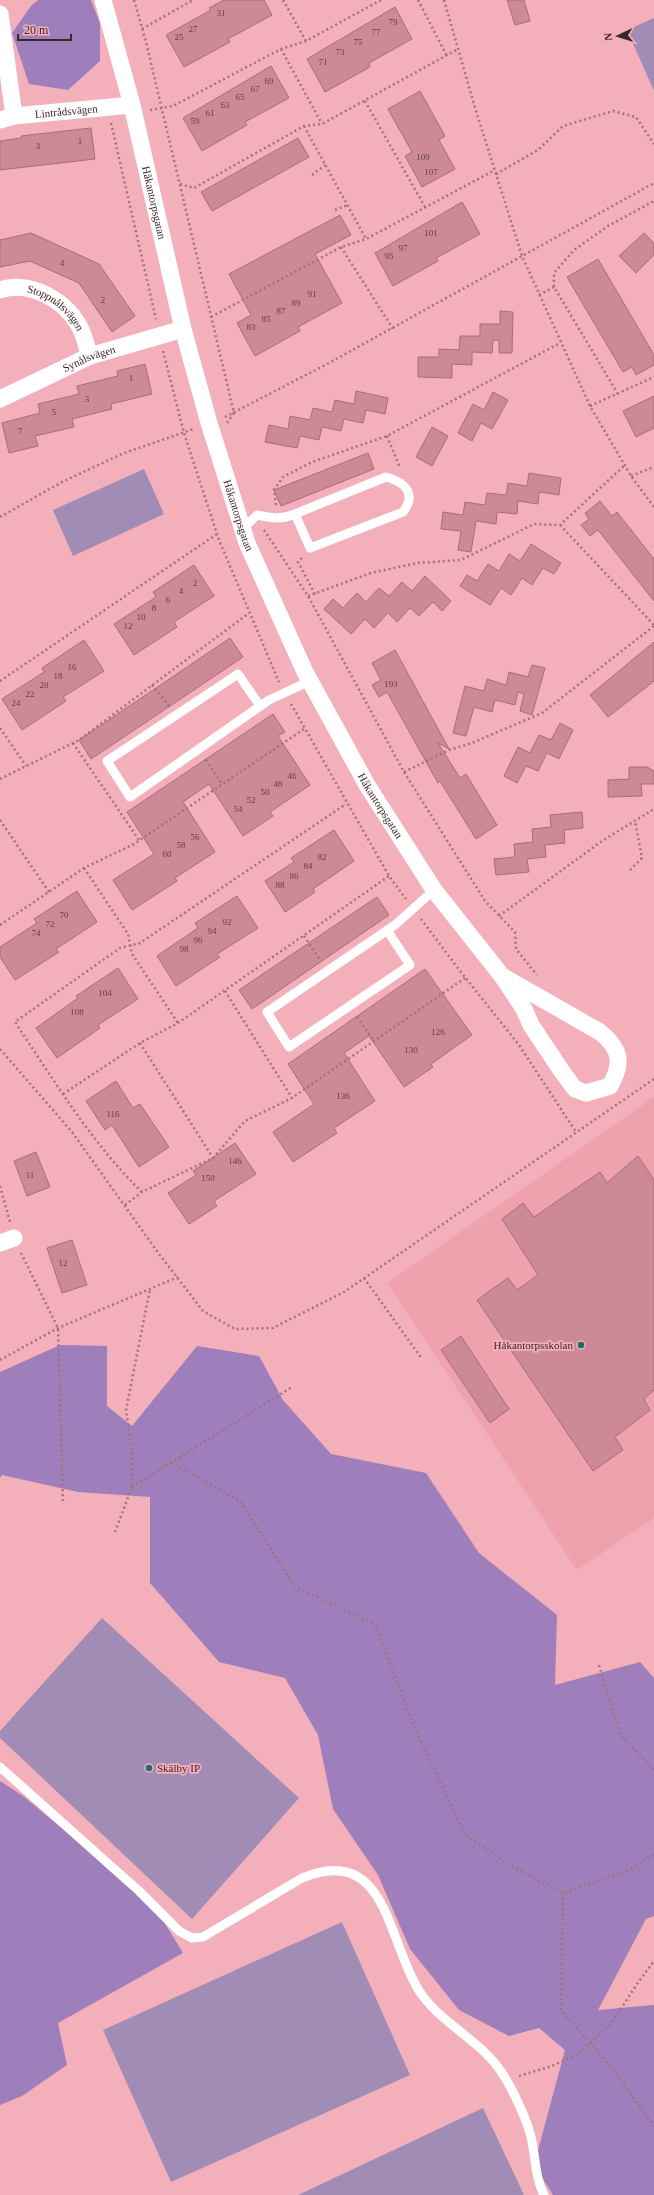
<svg xmlns="http://www.w3.org/2000/svg" width="654" height="2195" viewBox="0 0 654 2195" font-family="Georgia,serif">
<rect width="100%" height="100%" fill="#f3b0ba"/>
<!-- built -->
<path fill="#eda2ae" d="M654 1097V1518L577 1570 387 1283Z"/>
<!-- green -->
<path fill="#a18cb5" d="M654 18V91L627 30Z
M144 469 164 514 73 556 53 510Z
M102 1618 299 1798 192 1919 0 1738V1731Z
M342 1922 410 2075 171 2182 103 2030Z
M483 2108 524 2195H298Z"/>
<!-- forest -->
<path fill="#9e7ebb" d="M38 0H91L100 23V61L68 90 29 84 12 33 31 6Z
M60 1345 107 1346V1406L132 1426 197 1346 259 1356 283 1400 331 1454 426 1473 479 1553 557 1615 555 1685 640 1662 654 1678V1916L646 1919 598 2010 654 2005V2195H553L534 2165 565 2050 539 2028 509 2036 459 2010 410 1949 378 1875 333 1809 318 1735 285 1678 219 1662 150 1583V1497L78 1492 2 1475 0 1478V1372Z
M0 1781 23 1796 153 1904 183 1953 58 2023 67 2065 22 2096 0 2105Z"/>
<!-- building -->
<path fill="#cb8a95" stroke="#aa6c77" d="M224 0H264L272 15 228 39 230 42 184 67 166 35 211 10 209 8Z
M507 0H524L530 21 515 25Z
M395 7 412 39 369 63 370 67 325 92 307 59Z
M271 66 289 98 245 122 247 125 202 151 183 118Z
M420 91 445 136 439 140 455 169 422 187 405 156 412 152 388 109Z
M91 128 95 159 0 170V141L21 138V136Z
M298 138 309 157 212 211 201 192Z
M462 202 480 234 436 258 438 261 393 286 375 253Z
M340 215 351 235 315 254 342 303 298 327 300 331 255 356 237 323 251 315 229 274Z
M31 233 99 264 135 316 112 332 79 283 30 261 0 267V240Z
M644 233 654 243V255L636 273 619 256Z
M598 259 654 355V365L636 375 632 367 623 372 567 277Z
M500 311 513 312 512 353H499V340H493L492 353 472 352V365L452 364V378L418 377V357H439V349L459 350 460 336H480V324H500Z
M145 364 152 394 111 404 112 409 72 419 74 427 35 436 38 446 9 453 2 423 40 413 38 404 79 394 77 386 118 376 117 371Z
M356 391 388 398 385 414 366 410 363 423 344 419 341 431 322 427 319 440 300 436 297 448 265 442 269 425 288 429 290 416 310 420 313 408 332 412 335 400 354 404Z
M493 392 508 400 492 429 481 423 472 441 458 433 473 404 484 410Z
M654 396V428L636 437 623 411Z
M432 427 448 436 432 466 416 457Z
M368 453 374 469 281 506 274 490Z
M529 473 561 478 559 495 539 492 538 504 518 501 517 514 497 512 496 524 476 521 471 552 458 550 461 531 441 529 443 512 463 515 465 502 485 505 487 493 506 495 508 483 527 486Z
M600 501 612 516 617 512 654 559V601L598 530 590 536 581 525 589 519 585 513Z
M531 544 561 563 554 574 543 568 532 585 522 578 511 595 501 588 490 605 460 586 467 575 477 581 488 564 499 571 509 554 520 561Z
M194 565 214 596 174 622 177 627 134 655 114 624 156 597 153 592Z
M425 576 451 601 442 611 433 602 419 616 410 608 397 622 388 613 374 628 365 619 351 634 324 609 333 599 343 608 357 593 366 602 379 588 389 596 402 582 412 591Z
M230 638 243 657 91 759 79 740Z
M84 640 104 671 63 697 66 701 22 730 2 699 44 672 42 668Z
M654 642V681L608 717 590 695Z
M395 650 449 749 438 743 460 778 466 774 497 825 476 839 440 781 438 783 387 692 379 697 372 685 381 680 372 663Z
M532 665 545 668 532 715 520 711 524 694 518 692 515 705 495 700 492 712 474 707 466 736 453 733 465 686 484 691 487 679 506 685 509 672 528 677Z
M273 714 285 732 278 736 310 785 270 812 273 816 243 836 209 784 183 802 215 852 175 878 177 881 132 910 113 880 154 854 127 812Z
M560 723 573 730 559 759 547 753 538 771 526 766 517 783 504 776 518 747 530 753 539 735 551 740Z
M629 767H647L654 771V784H641L642 796 608 797V780L629 779Z
M582 812 583 828 564 830 565 843 545 845 546 857 527 859 529 872 496 875 494 859 515 857 514 844 533 842 532 829 551 827 550 815Z
M334 830 354 861 313 889 315 892 285 912 265 881 294 862 291 858Z
M77 891 97 922 56 949 59 952 15 980 0 957V947L37 923 34 919Z
M237 896 258 928 217 954 220 957 176 986 157 956 198 928 195 923Z
M377 897 389 915 252 1009 239 990Z
M118 968 138 999 98 1025 100 1028 57 1058 36 1028 78 998 76 996Z
M425 969 472 1035 431 1064 433 1067 404 1087 369 1036 344 1053 375 1101 334 1128 337 1133 293 1162 273 1132 314 1104 288 1064Z
M116 1081 133 1108 140 1104 169 1147 139 1167 112 1125 105 1130 86 1101Z
M235 1143 256 1174 214 1201 217 1206 189 1224 168 1193 196 1175 193 1171Z
M36 1152 50 1187 27 1196 14 1161Z
M638 1156 654 1180V1390L644 1399 650 1410 615 1437 623 1450 593 1471 477 1300 508 1278 517 1290 538 1275 502 1219 523 1203 534 1217 600 1172 607 1183Z
M72 1240 87 1285 62 1293 47 1248Z
M461 1336 509 1409 490 1423 441 1350Z"/>
<g fill="none" stroke-linecap="round" stroke-linejoin="round">
<!-- path -->
<path stroke="#a37279" stroke-width="2.5" stroke-dasharray="2 3" stroke-linecap="butt" d="M134 0 146 42 234 413 227 423
M283 0 306 41
M418 0 447 56
M444 0 476 111 522 256 590 406 631 476 654 507
M142 29 193 0
M281 49 322 124
M365 101 425 207
M150 110 173 106 281 49 306 41 381 0
M111 123 156 319
M304 126 366 239
M496 174 538 150 563 126 613 111 636 117 654 144
M312 175 325 165
M180 184 194 188 304 126 322 124 458 49
M335 210 348 205
M341 247 393 329
M539 295 554 287
M211 317 341 247 366 239 495 170
M163 351 184 433 219 540 279 682
M618 394 554 287V273L574 250 608 226 654 201
M590 406 654 377
M225 417 329 363 654 183
M387 436 400 468
M631 476 654 467
M276 505 274 490 283 477 312 462 387 436 560 343
M0 517 62 482 124 453 194 429
M560 525 654 625
M264 530 308 596 404 772 485 901 515 932 516 949 537 975
M302 558 298 562 315 594
M308 596 371 573 417 563 461 560 534 524 560 525 625 465
M0 681 217 534
M152 685 169 706
M291 704 389 876 406 899
M0 728 26 766
M73 743 139 840
M206 760 222 784
M404 772 449 750 472 743 542 713 654 626
M0 779 79 740 249 613
M0 820 49 892
M84 868 128 934 132 954 178 1023
M630 870 642 858 635 821
M499 916 602 841 654 809
M421 919 460 971 519 1045 576 1132
M0 925 84 868 134 844 304 729
M304 936 320 960
M225 991 292 1098
M357 1017 374 1041
M140 1043 213 1158
M0 1049 72 1132 159 1254 203 1311 235 1329 273 1328 344 1292 654 1079
M63 1094 140 1043 178 1023 389 876
M0 1186 10 1222
M142 1192C93 1145 53 1079 15 1022L120 948 140 943 346 804
M125 1205 142 1192 213 1158 245 1121 292 1098 465 978
M21 1253 58 1328 63 1501
M364 1278 422 1359
M0 1360 58 1328 178 1277
M171 1462 240 1501 295 1587 375 1624 414 1726 465 1835 508 1864 563 1893 630 1870 654 1854
M132 1487 292 1387
M115 1532 132 1487V1452L126 1410 150 1289
M599 1665 620 1735 654 1770
M563 1893 561 2010 612 2068 654 2126
M519 2076 552 2066 581 2052 613 2021 637 1984 654 1961"/>
<!-- lane -->
<path stroke="#fff" stroke-width="9" d="M243 529 257 515C271 518 281 520 295 514L386 477C405 482 417 494 403 512L310 548 295 514
M260 706 238 674 107 761 130 797 269 700 310 681
M387 930 410 965 289 1047 267 1012 395 925 434 890
M0 1767 139 1891 179 1931 192 1938 203 1937 302 1878C386 1843 387 1938 418 1989 438 2022 481 2040 502 2073 512 2088 525 2116 530 2133 536 2154 534 2175 544 2195"/>
<!-- street -->
<g stroke="#fff" stroke-width="17">
<path id="s1" d="M103 0 132 105 183 329 209 423 247 543 305 672 367 785 434 890 502 976 524 1009 531 1025 563 1073 575 1089 586 1093 610 1086C623 1063 621 1049 600 1032L502 976"/>
<path d="M0 14 14 116"/>
<path id="s2" d="M0 120 14 116 132 105"/>
<path id="s3" d="M0 290C29 280 63 299 78 324 84 333 86 346 90 356"/>
<path id="s4" d="M0 399 90 356 183 329"/>
<path d="M0 1243 14 1238"/>
</g>
</g>
<!-- markers -->
<g fill="#1f6a65" stroke="#f3b0ba" stroke-width="1.5">
<circle cx="581" cy="1345" r="4"/>
<circle cx="149" cy="1768" r="4"/>
</g>
<g text-anchor="middle" dominant-baseline="central" stroke-width="3.5" stroke-linejoin="round" paint-order="stroke">
<!-- number labels -->
<g font-size="9" fill="#613e43">
<text x="221" y="13">31</text>
<text x="393" y="22">79</text>
<text x="193" y="29">27</text>
<text x="376" y="32">77</text>
<text x="179" y="37">25</text>
<text x="358" y="42">75</text>
<text x="340" y="52">73</text>
<text x="323" y="62">71</text>
<text x="269" y="81">69</text>
<text x="255" y="89">67</text>
<text x="240" y="97">65</text>
<text x="225" y="105">63</text>
<text x="210" y="113">61</text>
<text x="195" y="121">59</text>
<text x="80" y="141">1</text>
<text x="38" y="146">3</text>
<text x="423" y="157">109</text>
<text x="431" y="172">107</text>
<text x="431" y="233">101</text>
<text x="403" y="248">97</text>
<text x="389" y="256">95</text>
<text x="62" y="263">4</text>
<text x="312" y="294">91</text>
<text x="103" y="300">2</text>
<text x="296" y="303">89</text>
<text x="281" y="311">87</text>
<text x="266" y="319">85</text>
<text x="251" y="327">83</text>
<text x="131" y="378">1</text>
<text x="87" y="399">3</text>
<text x="54" y="412">5</text>
<text x="20" y="431">7</text>
<text x="195" y="583">2</text>
<text x="181" y="591">4</text>
<text x="168" y="600">6</text>
<text x="154" y="608">8</text>
<text x="141" y="617">10</text>
<text x="128" y="626">12</text>
<text x="72" y="667">16</text>
<text x="58" y="676">18</text>
<text x="391" y="684">193</text>
<text x="44" y="685">20</text>
<text x="30" y="694">22</text>
<text x="16" y="703">24</text>
<text x="292" y="776">46</text>
<text x="278" y="784">48</text>
<text x="265" y="792">50</text>
<text x="251" y="800">52</text>
<text x="238" y="809">54</text>
<text x="195" y="837">56</text>
<text x="181" y="845">58</text>
<text x="167" y="854">60</text>
<text x="322" y="857">82</text>
<text x="308" y="866">84</text>
<text x="294" y="876">86</text>
<text x="280" y="885">88</text>
<text x="64" y="915">70</text>
<text x="227" y="922">92</text>
<text x="50" y="924">72</text>
<text x="212" y="931">94</text>
<text x="36" y="933">74</text>
<text x="198" y="940">96</text>
<text x="184" y="949">98</text>
<text x="105" y="993">104</text>
<text x="77" y="1012">108</text>
<text x="438" y="1032">126</text>
<text x="411" y="1050">130</text>
<text x="343" y="1096">136</text>
<text x="113" y="1114">116</text>
<text x="235" y="1161">146</text>
<text x="30" y="1175">11</text>
<text x="208" y="1178">150</text>
<text x="63" y="1263">12</text>
</g>
<!-- street labels -->
<g font-size="11" fill="#3e2428" stroke="#f3b0ba">
<text stroke="none"><textPath href="#s2" startOffset="67">Lintrådsvägen</textPath></text>
<text stroke="none"><textPath href="#s1" startOffset="209">Håkantorpsgatan</textPath></text>
<text stroke="none"><textPath href="#s3" startOffset="63">Stoppnålsvägen</textPath></text>
<text stroke="none"><textPath href="#s4" startOffset="98">Synålsvägen</textPath></text>
<text stroke="none"><textPath href="#s1" startOffset="533">Håkantorpsgatan</textPath></text>
<text stroke="none"><textPath href="#s1" startOffset="857">Håkantorpsgatan</textPath></text>
</g>
<!-- poi labels -->
<g font-size="11" fill="#3e2428" stroke="#f3b0ba" text-anchor="end">
<text x="573" y="1345">Håkantorpsskolan</text>
<text x="157" y="1768" text-anchor="start">Skälby IP</text>
</g>
</g>
<!-- north arrow -->
<g transform="translate(618 36) rotate(266)" stroke="#f3b0ba" stroke-width="3" paint-order="stroke">
<path d="M0-3L7 15L0 10L-7 15Z" fill="#3e2428"/>
<text y="-6" font-size="11" font-weight="bold" text-anchor="middle" fill="#3e2428">N</text>
</g>
<!-- scale -->
<path d="M18 34v6h53v-6" fill="none" stroke="#3e2428" stroke-width="2"/>
<text x="24" y="34" font-size="12" fill="#3e2428" stroke="#f3b0ba" stroke-width="3" paint-order="stroke">20 m</text>
</svg>
